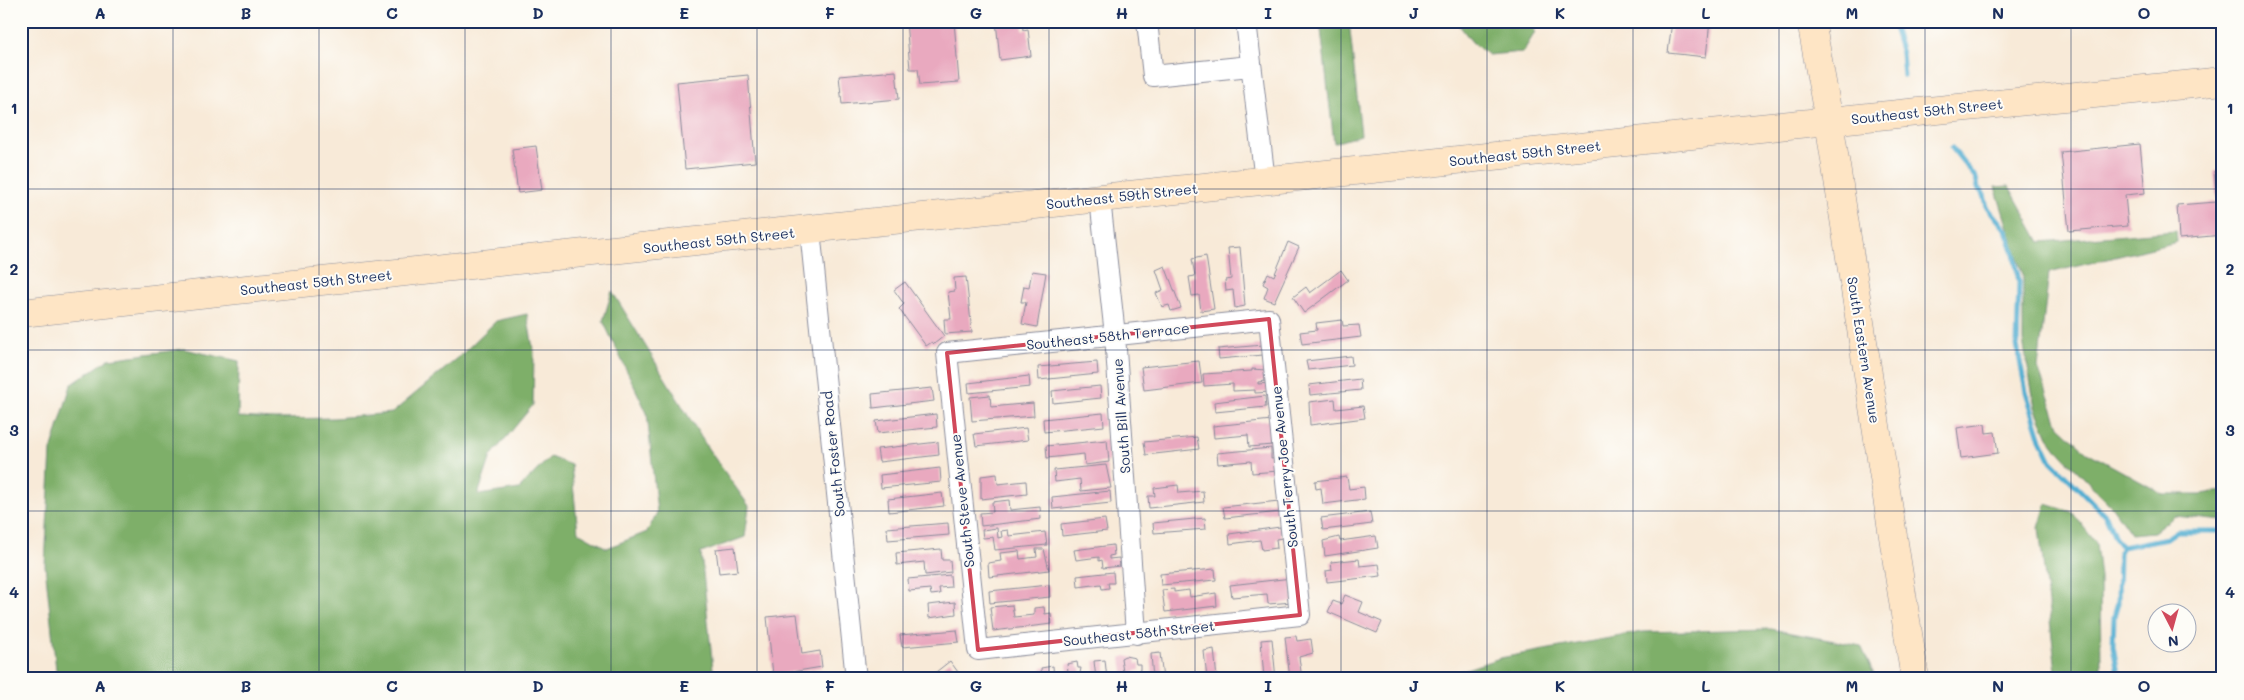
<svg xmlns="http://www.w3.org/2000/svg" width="2244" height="700" viewBox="0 0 2244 700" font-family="Mali,sans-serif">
<rect width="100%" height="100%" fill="#fdfcf7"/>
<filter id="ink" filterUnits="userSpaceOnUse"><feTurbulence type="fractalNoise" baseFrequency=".02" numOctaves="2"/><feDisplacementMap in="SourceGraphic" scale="10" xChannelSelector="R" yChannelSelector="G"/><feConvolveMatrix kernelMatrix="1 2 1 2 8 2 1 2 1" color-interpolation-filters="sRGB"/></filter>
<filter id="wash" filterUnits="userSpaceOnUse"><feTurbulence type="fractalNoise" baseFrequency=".0096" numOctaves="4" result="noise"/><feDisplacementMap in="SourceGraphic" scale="20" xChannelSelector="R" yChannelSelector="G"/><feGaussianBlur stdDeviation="1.12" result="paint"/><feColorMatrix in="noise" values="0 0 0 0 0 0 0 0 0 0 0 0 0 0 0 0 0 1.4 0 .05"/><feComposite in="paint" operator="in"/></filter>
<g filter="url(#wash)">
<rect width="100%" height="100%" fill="#f8ead8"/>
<!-- forest -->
<path fill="#7eaf69" stroke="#4c6f64" d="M1320 21H1349L1361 135 1334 143Z
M1456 21H1536L1534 34 1523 52 1488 55 1472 42Z
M2009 186 2040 242 2176 231 2177 242 2049 273 2038 368 2059 426 2087 452 2163 494H2201L2223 491V521L2175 516 2154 532 2131 534 2112 507 2062 455 2048 437 2035 407 2023 341V275L1995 187Z
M612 291 709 450 749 506 745 537 701 553 714 679H57L45 565 51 451 71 385 109 359 184 349 239 361 238 417 275 419 334 418 392 413 459 357 496 321 527 314 534 354 533 405 491 456 478 495 519 489 550 457 571 465 578 532 607 548 647 532 657 513 647 413 603 321Z
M2046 504 2072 512 2096 543 2100 577 2101 670 2056 671 2039 528Z
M1771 629 1861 646 1876 679H1436L1500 658 1643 632Z"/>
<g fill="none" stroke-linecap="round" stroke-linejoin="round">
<!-- stream -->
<path stroke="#54afd2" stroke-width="5" d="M1892 21 1902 53 1904 76
M1952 148 1976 178 1978 188 1984 195 1987 207 2006 230 2014 253 2019 282 2017 345 2026 392 2041 440 2051 461 2106 516 2115 538 2122 547
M2122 547 2167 538 2177 531H2223
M2119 679 2113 646 2114 617 2118 603 2119 552 2122 547"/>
</g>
<g id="blocks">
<!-- building -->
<path fill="#e9a9bf" d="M906 21H954L959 82 920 85 918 69H910Z
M996 21H1022L1023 30 1028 29 1031 56 1000 60Z
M1672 21H1710L1706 57 1668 53Z
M896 71 899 99 842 104 839 76Z
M748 75 755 162 685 169 677 82Z
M2140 144 2145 193 2125 195 2128 226 2069 231 2061 152Z
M536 146 542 190 518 193 512 149Z
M2223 170V235L2179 239 2177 205 2217 202 2214 171Z
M1288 242 1299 247 1274 302 1264 298 1268 287 1263 284 1268 273 1274 276Z
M1240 247 1245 306 1235 308 1233 290 1226 291 1225 280 1231 279 1228 248Z
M1206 256 1214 309 1201 311 1199 295 1192 296 1189 277 1195 276 1192 259Z
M1165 266 1181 308 1171 311 1169 305 1162 307 1156 293 1163 290 1156 270Z
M1341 270 1348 280 1304 313 1293 297 1306 287 1310 293Z
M1032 271 1046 273 1037 327 1022 324 1026 302H1021L1024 286 1029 287Z
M966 277 972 332 945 334 944 319H951L948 292 955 291 954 278Z
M905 282 944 336 934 344 932 342 926 346 899 309 904 304 894 290Z
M1342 320 1343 326 1359 325 1361 337 1302 344 1300 332 1317 330 1316 323Z
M1263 345V355L1219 359 1218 349Z
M1351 356 1352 365 1308 370 1306 361Z
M1199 361 1202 383 1144 390 1141 367Z
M1097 362 1098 374 1039 380 1038 367Z
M1252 369 1265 370 1266 381 1258 382V384L1270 383 1271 392 1255 393V390L1233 391V384L1204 386 1203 374 1252 371Z
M1029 376 1030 387 969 393 968 383Z
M1360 379 1361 390 1310 395 1309 385Z
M1100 386 1101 398 1053 403 1052 391Z
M932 388 934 401 873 408 872 394Z
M990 395 991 407 1033 403 1034 416 972 421 970 397Z
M1265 396 1266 407 1215 412 1214 402Z
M1335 399 1336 409 1363 406 1365 418 1310 425 1309 402Z
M1103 413 1104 426 1044 432 1043 419Z
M936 414 937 427 878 433 876 421Z
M1272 420 1273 445 1249 447 1248 435 1214 438 1213 426Z
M1985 424 1986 433 1995 432 1998 453 1961 458 1957 428Z
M1026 428 1028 440 976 446 974 434Z
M1197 437 1199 449 1146 455 1144 442Z
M1107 440 1109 462 1085 465 1084 454 1047 458 1046 446Z
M938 442 939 455 879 462 877 449Z
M1271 448V459L1278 458 1279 471 1252 473 1251 461 1218 464 1217 453Z
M1106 465 1111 488 1081 491 1080 479 1055 482 1054 470Z
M940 468 941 482 881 488 880 475Z
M997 474 998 484 1026 481 1027 494 981 499V476Z
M1347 477 1349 489 1364 487 1365 499 1323 504 1321 488 1316 489 1315 481Z
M1178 485 1179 493 1203 491 1204 502 1149 508 1148 496H1155L1154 488Z
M1110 491 1111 503 1053 509 1052 497Z
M942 493 944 506 889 512 888 499Z
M1009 500 1010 510 1040 507 1041 519 981 526 980 513 993 512 992 502Z
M1279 501 1280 512 1225 518 1223 507Z
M1370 512 1372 524 1323 530 1321 518Z
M1205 518 1206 529 1154 533 1153 523Z
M1105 519 1107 531 1062 536 1061 524Z
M948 523 949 535 888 540 887 528Z
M1280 527 1282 538 1276 539 1277 548 1262 550 1260 540 1230 544 1229 534Z
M997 528 998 538 1002 537 1001 531 1008 530 1009 536 1045 532 1047 545 995 550 993 537 983 538 982 530Z
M1376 536 1378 548 1325 556 1323 541 1339 537 1340 541Z
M1113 545 1114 555 1109 556V559L1119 558 1120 566 1103 568 1102 560 1099 561V557L1076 560 1074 550Z
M735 547 738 571 719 573 716 549Z
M941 549 942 560H950L951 572 925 575 924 562 897 565 896 553Z
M1036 549H1044L1049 570 989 577 988 563 1001 561 1000 553 1019 551 1020 559 1037 557Z
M1359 559 1360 566 1379 564 1381 576 1327 582 1326 571 1332 570 1331 562Z
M1215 569 1216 580 1161 585 1160 574Z
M1113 572 1114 583H1108L1109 588 1102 589 1101 584 1078 587 1077 576Z
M950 575 951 587 939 588 940 594 931 595 930 589 909 591 908 579Z
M1292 578 1293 602 1268 604 1267 594 1232 597 1230 585Z
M1049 585 1050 597 990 603 989 591Z
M1174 589V592L1189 590 1190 597 1216 593 1217 606 1165 612 1162 590Z
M1345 595 1363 602 1359 612 1382 622 1377 633 1328 612 1333 601 1341 604Z
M955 602 956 614 929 618 928 605Z
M1012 605 1014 617 1034 615V608L1044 607 1045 614 1051 613 1052 624 993 631 990 607Z
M797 614 802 654 820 651 822 667 773 675 767 617Z
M957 630 959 642 902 647 900 635Z
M1296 636 1297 641 1311 639 1313 653 1299 657 1302 679H1290L1285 637Z
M1272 639 1276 679H1264L1261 640Z
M1214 649 1217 679H1207L1204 651Z
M1160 653 1163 679H1153L1151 654Z
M1125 656 1135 658 1136 664H1140V670L1134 671 1135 679H1124L1121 658Z
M1105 660 1107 679H1096L1094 661Z
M950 661 963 679H927Z
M1077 662 1078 668H1081L1079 679H1069L1067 664Z
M1053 666 1054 679H1042L1041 668Z"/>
</g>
</g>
<g filter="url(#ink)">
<use href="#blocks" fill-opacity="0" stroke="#8a8c9b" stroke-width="1"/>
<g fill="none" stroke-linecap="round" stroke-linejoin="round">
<defs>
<path id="street" d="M1147 21 1153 76 1250 66
M1246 21 1265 181
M1100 199 1115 335 1136 634
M810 230 856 679
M1269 319 1300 615 978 650 947 353Z"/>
<path id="secondary" d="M1811 21 1829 121 1915 679
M21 313 1701 134 2223 81"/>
</defs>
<!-- street casing -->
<use href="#street" stroke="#8a8c9b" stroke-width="22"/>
<!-- secondary casing -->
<use href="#secondary" stroke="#8a8c9b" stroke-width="29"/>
<!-- street -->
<use href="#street" stroke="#fff" stroke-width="20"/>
<!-- secondary -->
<use href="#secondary" stroke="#fee5c5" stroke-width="28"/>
</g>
</g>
<!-- marked area -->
<path fill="none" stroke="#d1495b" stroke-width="4" stroke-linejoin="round" d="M1269 319 1300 615 978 650 947 353Z"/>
<!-- grid -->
<path fill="none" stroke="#1b2f5e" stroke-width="1" stroke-opacity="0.55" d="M173 21V679M319 21V679M465 21V679M611 21V679M757 21V679M903 21V679M1049 21V679M1195 21V679M1341 21V679M1487 21V679M1633 21V679M1779 21V679M1925 21V679M2071 21V679M21 189H2223M21 350H2223M21 511H2223"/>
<g text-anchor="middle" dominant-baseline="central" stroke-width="4" stroke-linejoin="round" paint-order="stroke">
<!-- street labels -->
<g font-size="14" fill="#1b2f5e" stroke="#fdfcf7">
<text transform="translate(1927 111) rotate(-6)">Southeast 59th Street</text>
<text transform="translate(1525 153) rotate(-6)">Southeast 59th Street</text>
<text transform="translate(1122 196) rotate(-6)">Southeast 59th Street</text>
<text transform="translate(719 240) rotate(-6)">Southeast 59th Street</text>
<text transform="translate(316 282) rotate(-6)">Southeast 59th Street</text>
<text transform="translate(1108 336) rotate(-6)">Southeast 58th Terrace</text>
<text transform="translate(1864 350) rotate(81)">South Eastern Avenue</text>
<text transform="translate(1121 416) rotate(-94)">South Bill Avenue</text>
<text transform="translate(833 454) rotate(-96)">South Foster Road</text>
<text transform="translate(1284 467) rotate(-96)">South Terry Joe Avenue</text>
<text transform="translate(962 501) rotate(-96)">South Steve Avenue</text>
<text transform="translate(1139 633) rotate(-6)">Southeast 58th Street</text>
</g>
</g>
<!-- margin -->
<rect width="2244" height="700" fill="none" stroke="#fdfcf7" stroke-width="55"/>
<!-- north arrow -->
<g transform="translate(2172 628) rotate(174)"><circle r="24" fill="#fdfcf7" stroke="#a3aaba"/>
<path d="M0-4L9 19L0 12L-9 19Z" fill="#d1495b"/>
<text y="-8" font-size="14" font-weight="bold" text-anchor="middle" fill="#1b2f5e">N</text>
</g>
<rect x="28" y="28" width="2188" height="644" fill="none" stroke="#1b2f5e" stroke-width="2"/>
<g font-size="16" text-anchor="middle" font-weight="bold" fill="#1b2f5e">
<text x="100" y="19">A</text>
<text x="246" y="19">B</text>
<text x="392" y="19">C</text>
<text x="538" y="19">D</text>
<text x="684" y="19">E</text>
<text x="830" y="19">F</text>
<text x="976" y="19">G</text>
<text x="1122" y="19">H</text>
<text x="1268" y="19">I</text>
<text x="1414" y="19">J</text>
<text x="1560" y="19">K</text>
<text x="1706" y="19">L</text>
<text x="1852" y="19">M</text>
<text x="1998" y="19">N</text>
<text x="2144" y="19">O</text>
<text x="14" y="114">1</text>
<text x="2230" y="114">1</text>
<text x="14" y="275">2</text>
<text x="2230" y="275">2</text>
<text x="14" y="436">3</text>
<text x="2230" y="436">3</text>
<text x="14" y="598">4</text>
<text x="2230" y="598">4</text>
<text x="100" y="692">A</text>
<text x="246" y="692">B</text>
<text x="392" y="692">C</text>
<text x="538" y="692">D</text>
<text x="684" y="692">E</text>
<text x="830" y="692">F</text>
<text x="976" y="692">G</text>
<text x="1122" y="692">H</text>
<text x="1268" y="692">I</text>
<text x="1414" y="692">J</text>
<text x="1560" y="692">K</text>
<text x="1706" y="692">L</text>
<text x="1852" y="692">M</text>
<text x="1998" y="692">N</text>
<text x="2144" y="692">O</text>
</g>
</svg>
